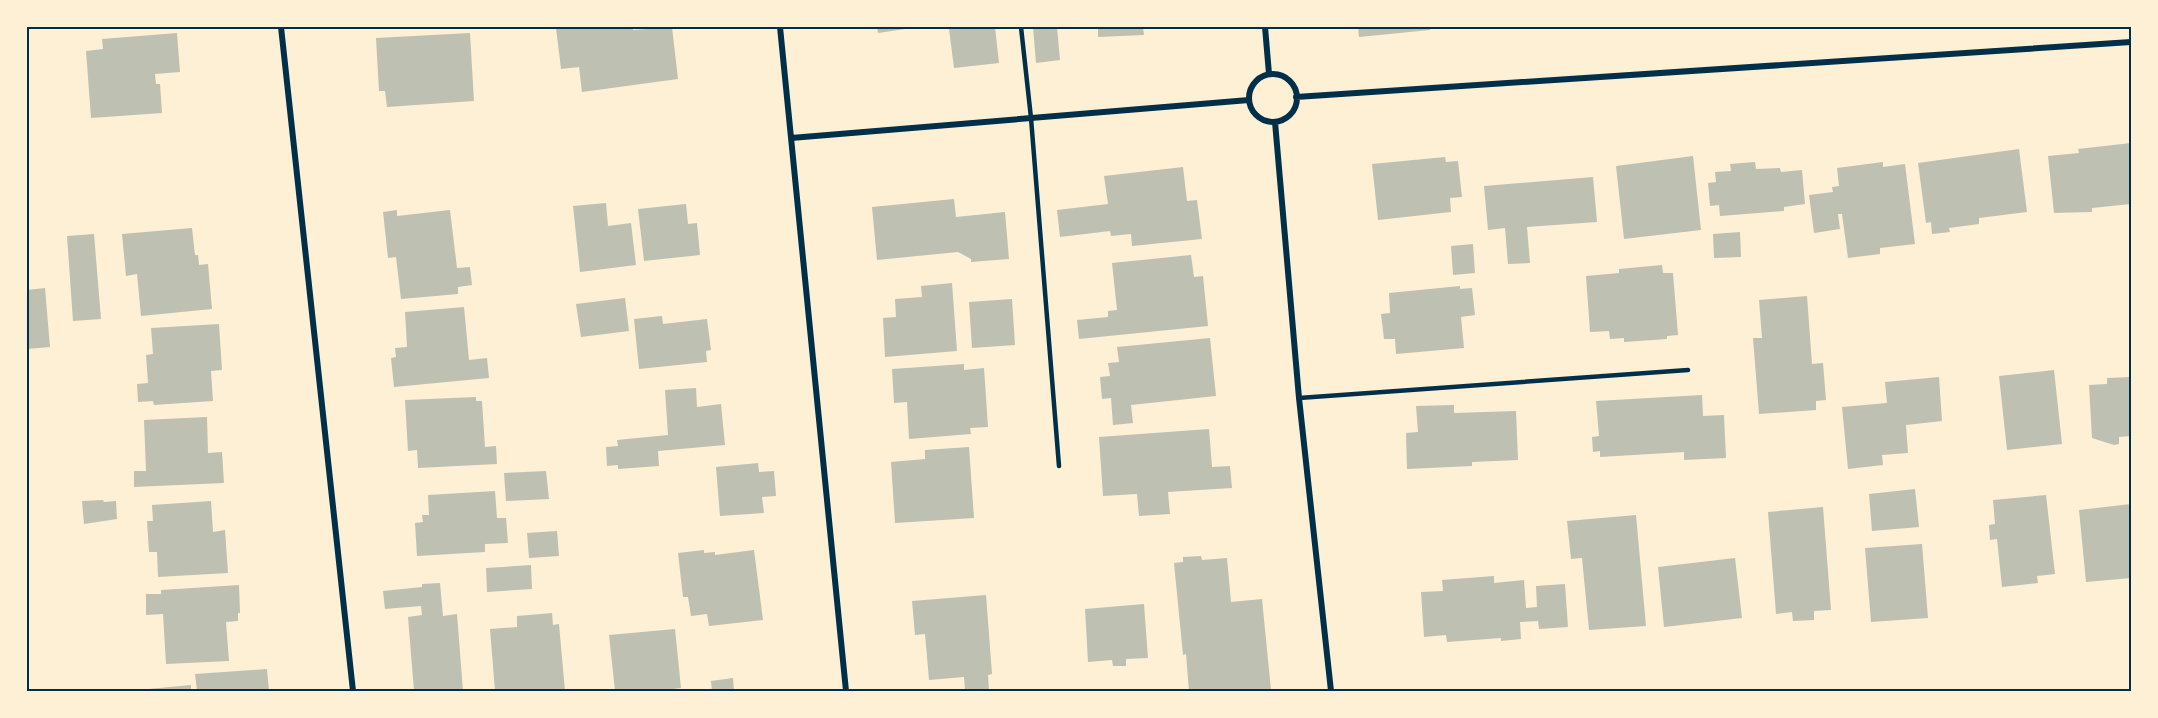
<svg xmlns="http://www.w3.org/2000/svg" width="2158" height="718" viewBox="0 0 2158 718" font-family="Commissioner,sans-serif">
<rect width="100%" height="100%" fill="#fdf0d5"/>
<!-- building -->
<path fill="#bec0b2" d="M566 27H633V30L672 27 678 79 582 92 579 67 561 69 556 28Z
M877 27H912V28L878 33Z
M967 27H995L999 63 954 68 949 29Z
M1033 27H1057L1060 60 1036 63Z
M1098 27H1143L1144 35 1098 37Z
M1358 27H1430V30L1359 37Z
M177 33 180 72 155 74 156 84H160L162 113 91 118 86 51 103 49 102 39Z
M470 33 474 101 387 107 385 91H379L376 38Z
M2131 143V204L2092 208V212L2054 213 2048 156 2079 153 2078 149Z
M2019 149 2027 212 1979 218V224L1949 228 1950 232 1932 234 1931 222 1926 223 1918 163Z
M1693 156 1701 230 1624 239 1616 166Z
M1445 157 1446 162 1458 161 1462 197 1450 198 1451 212 1378 220 1372 164Z
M1755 162 1756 169 1780 168 1781 172 1802 170 1805 204 1784 207V211L1720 216 1719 205 1710 206 1708 183 1716 182 1715 172 1731 171 1730 164Z
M1883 162V167L1905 164 1915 244 1880 248V254L1848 258 1842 214H1838L1840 229 1814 233 1809 195 1833 192 1832 187 1839 186 1837 168Z
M1183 167 1187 201 1197 200 1202 239 1132 246 1131 234 1111 236 1110 231 1060 237 1057 210 1108 204 1104 176Z
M1593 177 1597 222 1527 227 1530 263 1508 264 1505 228 1488 230 1484 186Z
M954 199 956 217 1005 212 1009 259 971 262V259L958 252 877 260 872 207Z
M606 203 608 226 631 223 636 265 580 272 573 206Z
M686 204 688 224 697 223 700 255 644 261 638 209Z
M397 210V216L450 210 457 268 470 267 472 285 458 287V294L401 299 396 257 388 258 383 212Z
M192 228 195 255H198L199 265 208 264 212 309 141 316 137 274 126 276 122 234Z
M1740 232 1741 257 1714 258 1713 234Z
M94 234 101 319 73 321 67 236Z
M1473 244 1475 273 1453 275 1451 246Z
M1191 255 1194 277 1203 276 1208 326 1079 339 1077 320 1108 317V311L1117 310 1112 263Z
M1662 265 1663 273H1673L1678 335 1667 336V339L1624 342V338L1610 339 1609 331 1590 332 1586 276 1619 273V269Z
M952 283 957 351 885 357 883 318 896 317 895 299 922 297 921 286Z
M1460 286V289L1472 288 1475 315 1461 317 1464 348 1396 354 1395 339H1384L1381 314 1390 313 1389 293Z
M45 288 50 347 27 349V290Z
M1807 296 1812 364 1823 363 1826 400 1816 401V410L1759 414 1753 338H1762L1759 300Z
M625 298 629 331 581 337 576 304Z
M1012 299 1015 345 972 348 969 302Z
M464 307 469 360 487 358 489 378 394 387 391 358 396 357 395 348 407 347 405 312Z
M662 316 663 324 707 319 711 350 706 351 707 362 639 369 634 319Z
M219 324 222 370 211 371 213 401 154 405 153 401 138 402 137 384 148 383 146 355 153 354 151 328Z
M1210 338 1216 396 1131 405 1133 423 1113 425 1111 398 1102 399 1100 377 1110 376 1108 363 1119 362 1117 347Z
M964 364V370L984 368 988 427 970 428 971 434 909 439 907 402 894 403 892 369Z
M2054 370 2062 444 2007 450 1999 376Z
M1939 377 1942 421 1906 425 1908 453 1882 455 1883 465 1848 469 1842 407 1887 403 1885 382Z
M2131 377V436L2119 437V444L2114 445 2092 438 2089 385 2107 384V378Z
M696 388 697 407 721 404 725 445 658 451 659 466 618 469V465L607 466 606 447 618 446 617 440 668 435 665 390Z
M1702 395 1703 416 1724 415 1726 458 1684 460V452L1600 457V451L1593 452 1592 437 1599 436 1596 401Z
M476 397V401H482L485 447 496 446 497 464 418 468 417 450 408 451 405 400Z
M1454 405V413L1516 411 1518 460 1472 462V466L1407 469 1406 433 1418 432 1416 406Z
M207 417 208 453 222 452 224 483 134 487V471H146L144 420Z
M1209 429 1212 467 1230 466 1232 488 1168 492 1170 514 1139 516 1137 494 1103 496 1099 437Z
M969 447 974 518 895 523 891 462 925 459V450Z
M758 463 759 472 774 471 776 496 762 497 764 513 720 516 716 467Z
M546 471 549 499 506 501 504 473Z
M1915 489 1919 527 1872 531 1869 494Z
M495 491 497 518H506L508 543 485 544V552L417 556 415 523 423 522 422 515H429L428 495Z
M2046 495 2055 574 2037 576 2038 583 2002 587 1997 539 1990 540 1989 525 1995 524 1993 500Z
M103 500 104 502 116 501 117 519 84 524 82 501Z
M211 501 213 532 225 530 228 573 158 577 157 552H149L147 521H153L152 505Z
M2131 504V578L2086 582 2079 510Z
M1823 507 1831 610 1814 611V620L1793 621 1792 612 1776 614 1768 512Z
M1636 515 1646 626 1589 630 1582 558 1571 559 1567 521Z
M557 531 559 556 529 558 527 533Z
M1922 544 1928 618 1871 622 1865 548Z
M704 550V553L715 552V555L754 550 763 620 709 626 707 614 691 616 688 597H683L678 553Z
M1201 556 1202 560 1227 558 1231 602 1262 599 1271 690 1246 691V689L1189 691 1186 654 1183 655 1174 563 1183 562V557Z
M1735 558 1742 618 1664 627 1658 567Z
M531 565 532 589 487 592 486 568Z
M1494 576V583L1524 580 1526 608 1537 607 1536 586 1565 584 1568 627 1539 629 1538 621 1520 622 1521 639 1501 641V638L1447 642 1446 635 1424 637 1421 592 1443 591 1442 580Z
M440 583 443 616 457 614 463 691H414L408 617 422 615 421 606 385 609 383 591 422 587V584Z
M239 585 240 613H238V621L226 622 229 661 166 664 163 614 146 615V594H161V590Z
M986 595 992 674 988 675 989 691H965L964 677 929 680 925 634 915 635 912 601Z
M1144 604 1148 658 1126 659V666H1113L1112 660 1088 662 1085 609Z
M552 613 553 625 559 624 565 691H495L490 629 517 627V616Z
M675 629 681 688 658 691H615L609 635Z
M267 669 269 691H197L195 674Z
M733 678 734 691H712L711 681Z
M191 685V691H148V689Z"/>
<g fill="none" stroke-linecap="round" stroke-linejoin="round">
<!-- service -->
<path stroke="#003049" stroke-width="4.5" d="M1021 27 1031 118 1059 466
M1299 398 1688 370"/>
<!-- minor -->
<path stroke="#003049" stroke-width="6" d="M281 27 353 691
M780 27 846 691
M1265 27 1269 74
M1249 98a24 24 0 1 1 48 0a24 24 0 1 1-48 0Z
M1296 97 2131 42
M1275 122 1299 398 1331 691
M791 138 1249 100"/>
</g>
<!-- border -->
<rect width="2158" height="718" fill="none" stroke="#fdf0d5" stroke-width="57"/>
<rect x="28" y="28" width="2102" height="662" fill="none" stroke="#003049" stroke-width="2"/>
</svg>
